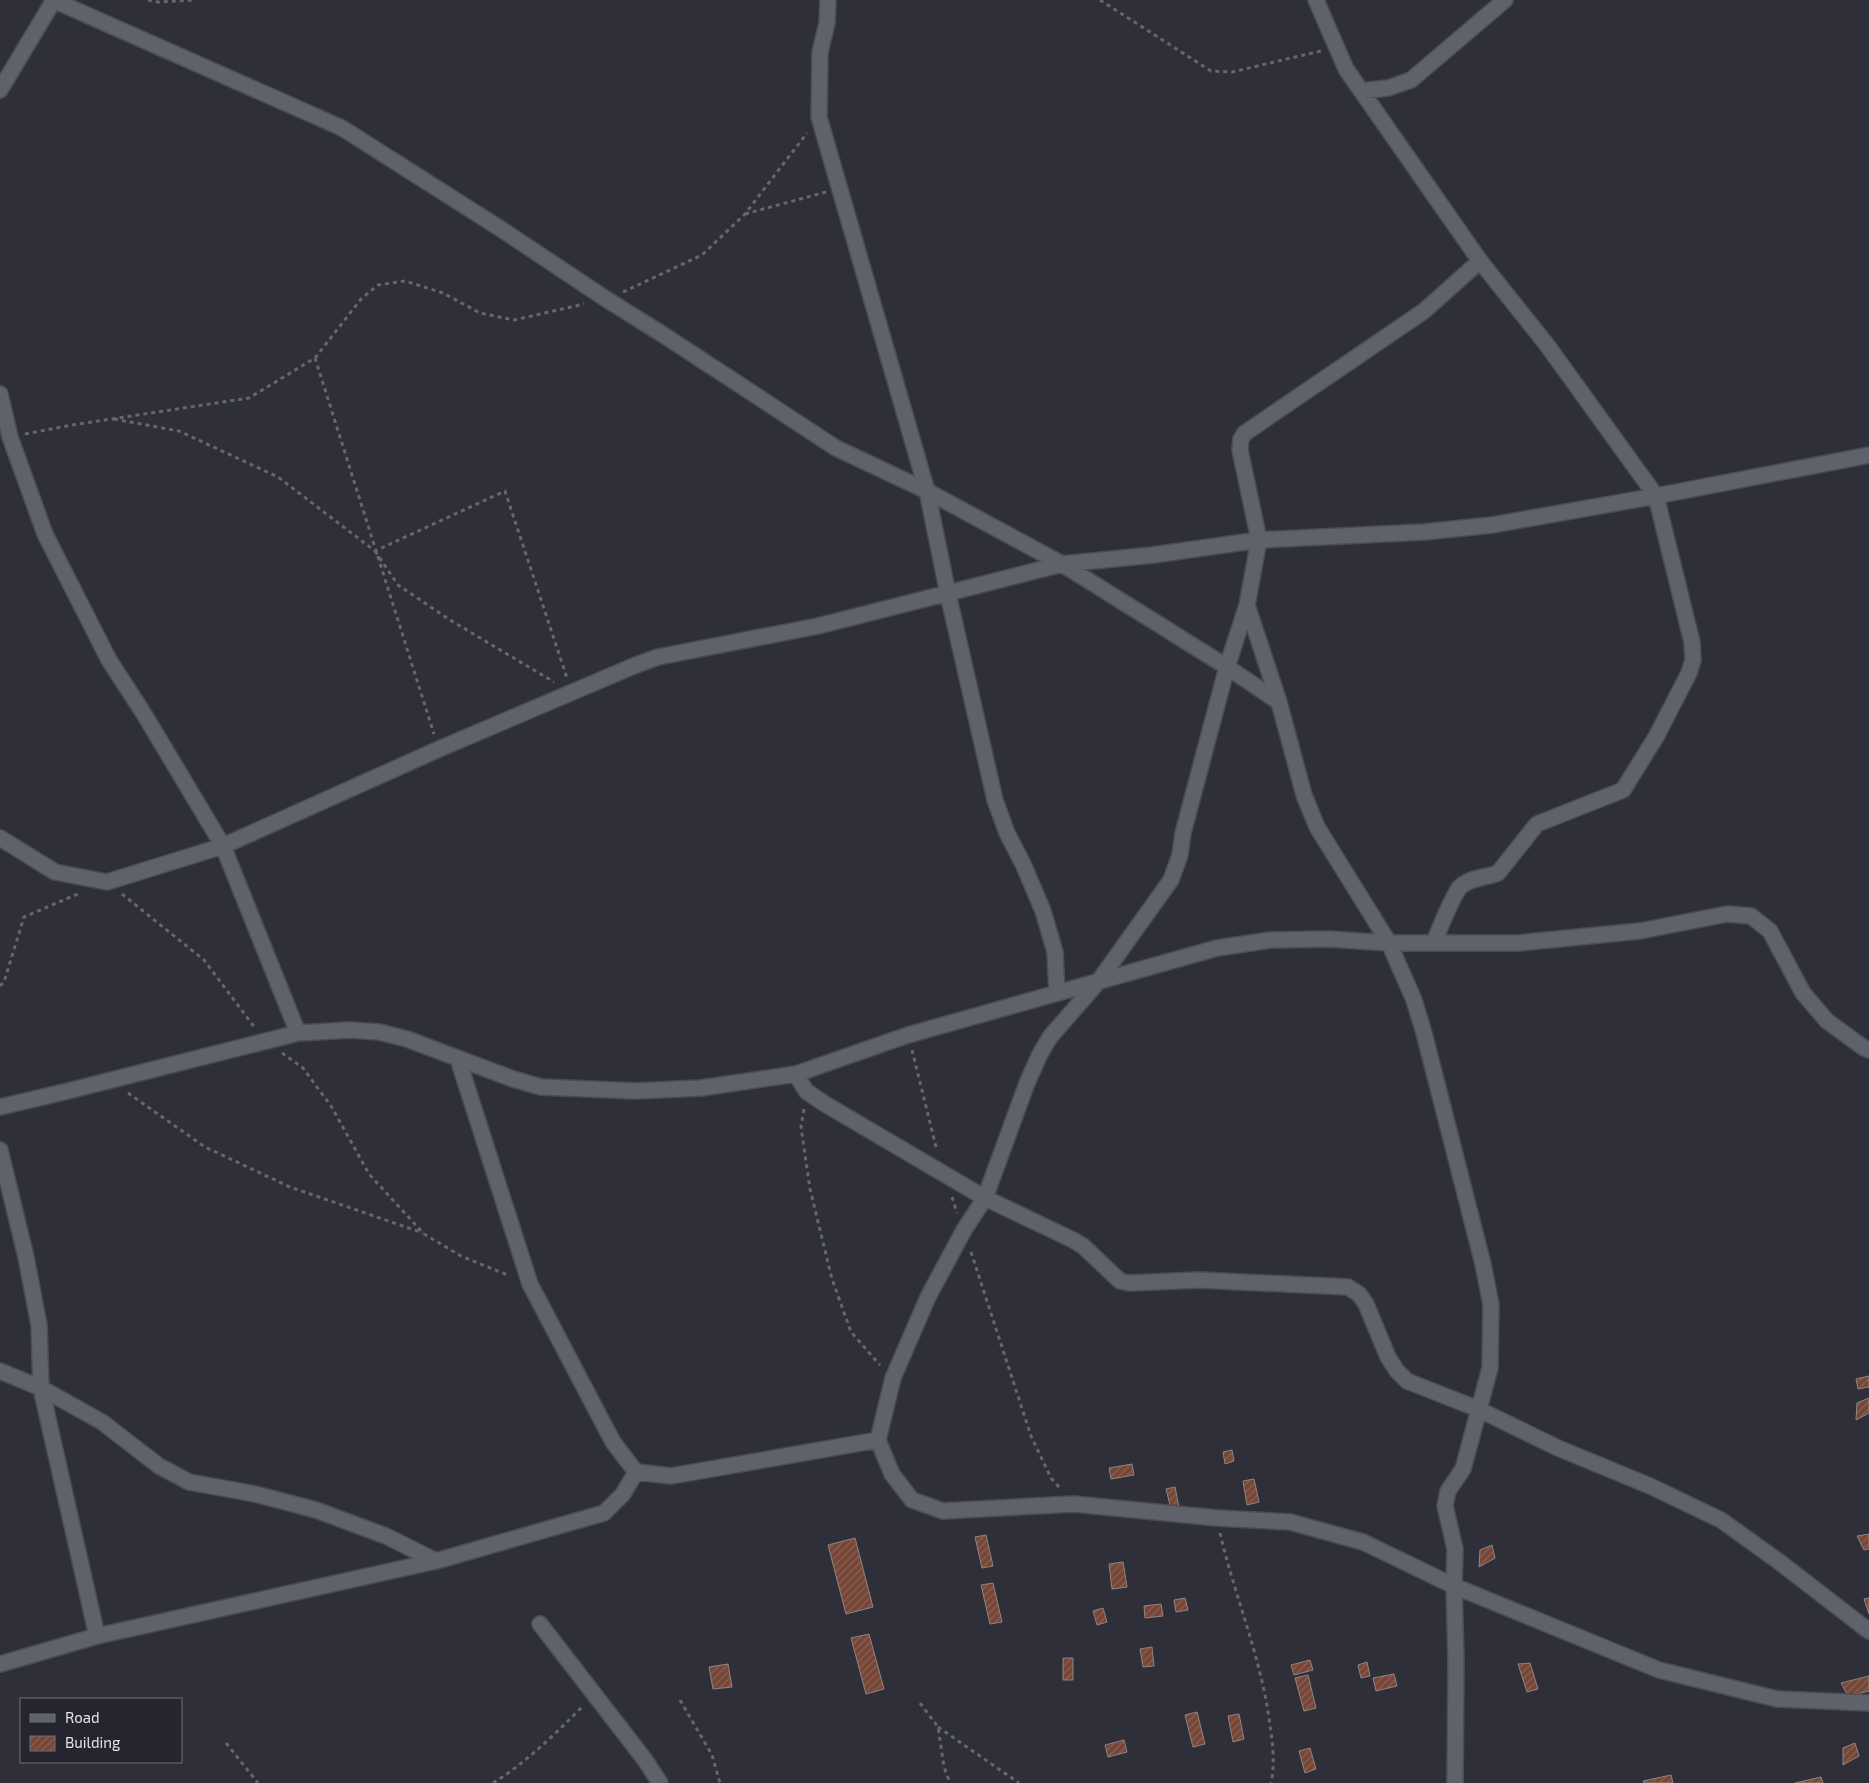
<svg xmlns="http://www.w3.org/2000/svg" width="1869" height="1783" viewBox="0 0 1869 1783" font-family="'Exo 2',sans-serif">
<defs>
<pattern id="building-hatch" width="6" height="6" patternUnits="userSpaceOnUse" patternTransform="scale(1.25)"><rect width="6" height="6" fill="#764637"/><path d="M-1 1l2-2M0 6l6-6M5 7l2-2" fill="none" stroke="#896154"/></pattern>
</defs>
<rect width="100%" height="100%" fill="#2e2f38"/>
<!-- building -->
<path fill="url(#building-hatch)" stroke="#918581" d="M1869 1376V1387L1858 1389 1856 1379Z
M1869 1398V1413L1856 1420 1857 1403Z
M1232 1450 1234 1461 1225 1464 1223 1452Z
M1132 1464 1134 1475 1111 1479 1109 1468Z
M1254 1479 1259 1502 1247 1505 1243 1481Z
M1175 1487 1179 1507 1171 1509 1166 1489Z
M1869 1534V1549L1864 1550 1857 1536Z
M986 1535 993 1566 982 1568 975 1537Z
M855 1538 873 1607 846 1614 828 1545Z
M1492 1545 1495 1558 1479 1567 1480 1550Z
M1123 1562 1127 1587 1112 1589 1109 1564Z
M993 1583 1002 1622 990 1624 981 1585Z
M1185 1598 1188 1610 1176 1612 1174 1600Z
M1869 1598V1614L1864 1599Z
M1161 1604 1163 1616 1145 1618 1144 1606Z
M1103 1608 1107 1622 1097 1625 1093 1611Z
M869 1634 884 1689 866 1694 851 1638Z
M1152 1647 1154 1666 1143 1667 1140 1649Z
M1063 1658H1073V1680H1063Z
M1310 1660 1313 1670 1294 1675 1291 1665Z
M1367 1662 1370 1676 1361 1678 1358 1665Z
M1530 1663 1538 1689 1527 1692 1518 1664Z
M728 1664 732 1687 713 1689 709 1667Z
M1394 1674 1397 1686 1376 1691 1373 1678Z
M1308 1675 1316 1708 1304 1711 1295 1678Z
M1869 1676V1691L1848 1696 1841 1683Z
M1197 1712 1205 1744 1193 1747 1185 1715Z
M1239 1714 1244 1739 1233 1742 1228 1716Z
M1124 1740 1127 1752 1108 1757 1105 1745Z
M1855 1743 1859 1756 1843 1765V1748Z
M1310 1748 1316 1769 1305 1773 1299 1751Z
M1671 1775 1673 1783H1644L1643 1781Z
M1821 1777 1823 1783H1795Z"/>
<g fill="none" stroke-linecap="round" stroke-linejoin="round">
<defs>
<path id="minor" d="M53 0 342 128 504 231 606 299 662 334 836 448 927 491 1062 564 1227 667 1279 702
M828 0 827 23 820 52 819 117 927 491 948 594 995 800 1007 833 1024 866 1043 911 1055 952 1057 993
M1316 0 1346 69 1480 261 1547 345 1656 496 1692 642 1693 660 1689 673 1656 737 1623 790 1537 824 1498 873C1486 878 1470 877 1460 887 1453 895 1439 930 1434 942
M0 90 54 0
M1361 91 1388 88 1411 80 1505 0
M1480 261 1424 311 1245 433 1241 439 1240 450 1259 540 1247 605 1227 667 1183 833 1180 855 1171 880 1098 982 1050 1037 1040 1054 1027 1083 985 1198 964 1230 928 1297 893 1378 878 1440 892 1474 912 1500 943 1511 1074 1504 1217 1518 1290 1522 1363 1542 1454 1586 1659 1670 1777 1699 1869 1703
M0 394 10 437 45 534 109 660 144 714 223 846 298 1033
M1247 605 1279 702 1304 795 1317 827 1389 943 1414 1000 1424 1033 1483 1264 1491 1305 1490 1368 1463 1469 1448 1491 1445 1506 1455 1549 1454 1586 1456 1662 1455 1783
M0 838 55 872 107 882 223 846 439 749 636 665 658 657 818 626 1062 564 1153 555 1259 540 1424 532 1492 525 1656 496 1869 455
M458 1059 530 1284 613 1442 636 1472 671 1476 878 1440
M796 1074 806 1091 825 1104 985 1198 1073 1240 1083 1246 1120 1281 1129 1283 1199 1280 1348 1287 1359 1294 1366 1304 1388 1357 1397 1371 1407 1381 1478 1409 1558 1448 1650 1486 1721 1520 1778 1561 1869 1631
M0 1107 64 1092 298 1033 350 1030 379 1032 407 1039 513 1079 541 1087 635 1091 701 1088 796 1074 908 1035 1217 948 1271 940 1329 939 1389 943H1518L1640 931 1727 914 1751 916 1770 931 1803 993 1827 1021 1864 1048 1869 1050
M0 1150 26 1257 39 1325 41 1388 97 1636
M0 1371 41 1388 102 1422 159 1466 189 1482 255 1494 316 1510 386 1536 436 1561
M540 1624 645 1760 660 1783
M0 1664 97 1636 436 1561 604 1513 623 1494 636 1472"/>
</defs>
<!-- minor casing -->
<use href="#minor" stroke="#4b4c54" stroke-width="18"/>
<!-- path -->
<path stroke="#65666f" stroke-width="3" stroke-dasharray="4 4" stroke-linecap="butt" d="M148 0 158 2 195 0
M1100 0 1211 71 1232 72 1321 51
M745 214 826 192
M623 292 702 255 745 214 807 133
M315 358 434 734
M114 419 179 431 278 477 375 551 505 491 567 678
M25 434 72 425 249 398 315 358 361 299 378 285 405 281 443 293 480 313 514 320 584 304
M375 551 398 585 450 620 554 682
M122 894 204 960 255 1028
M0 986 4 982 24 917 80 893
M912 1050 937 1151
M282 1053 303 1068 331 1106 369 1174 424 1234 461 1256 510 1276
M128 1093 205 1147 290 1187 423 1233
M804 1109 801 1127 810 1189 832 1279 851 1332 880 1365
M952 1197 957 1213
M971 1252 1031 1436 1051 1478 1060 1488
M1220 1533C1235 1598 1262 1659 1270 1726 1273 1744 1275 1765 1271 1783
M680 1700 712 1755 720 1783
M920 1703 938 1727 944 1767 950 1783
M938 1727 1019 1783
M226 1743 258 1783
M493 1783C527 1762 555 1734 583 1706"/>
<!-- minor -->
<use href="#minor" stroke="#5f616b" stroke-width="15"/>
</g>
<!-- legend -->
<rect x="20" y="1698" width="162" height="65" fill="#24252e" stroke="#707179"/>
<rect x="30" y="1714" width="25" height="8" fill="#5f616b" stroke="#707179"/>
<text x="65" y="1723" font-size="15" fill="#e2e3e9">Road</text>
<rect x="30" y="1736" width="25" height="15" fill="url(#building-hatch)" stroke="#707179"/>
<text x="65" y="1748" font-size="15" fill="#e2e3e9">Building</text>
</svg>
